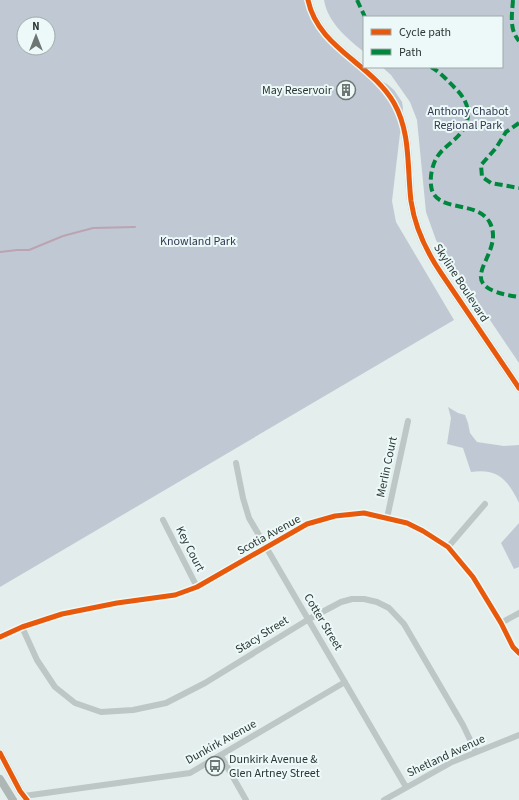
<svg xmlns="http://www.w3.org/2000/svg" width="519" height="800" viewBox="0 0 519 800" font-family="'Source Sans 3',sans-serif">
<rect width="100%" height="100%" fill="#e4eeec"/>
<!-- green -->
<path fill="#c0c9d3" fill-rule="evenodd" d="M0 0H310L324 30 374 77 387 84 394 90 402 102 403 108 392 201 396 222 454 320 0 587ZM24 24H48V48H24Z
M324 0H519V363L436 240 426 212 417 120 410 102 391 75 382 67H502V17H364V52C347 38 328 23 324 0Z
M448 407 458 413 465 415 468 423 470 433 477 442 504 446 519 445V503C508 480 498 468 471 472L463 448 447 444 451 418Z
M519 523V567L514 569 501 543Z"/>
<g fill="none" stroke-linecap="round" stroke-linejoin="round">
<!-- stream -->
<path stroke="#bca3b2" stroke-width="2" d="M0 252 17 250H29L63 236 93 228 135 227"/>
<!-- street -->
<path stroke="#bdc7c5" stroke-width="6" d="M236 463 243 498 249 518 406 787
M387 518 408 421
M163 520 197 587
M448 547 485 504
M501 623 519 613
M22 627 37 660 55 687 75 703 101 712 133 710 166 703 205 683 309 619 341 602 352 599H364L377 602 389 608 404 624 463 725 476 752
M0 637 22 627 62 614 117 603 175 595 197 587 307 524 335 516 364 513 407 523 423 531 448 547 473 577 501 623 513 647 519 653
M221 756 246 800
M24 796 190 773 345 682
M384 800 452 762 519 735"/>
<!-- secondary -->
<path stroke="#aeb7b5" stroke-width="8" d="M308 0C318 48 371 63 394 103 411 133 407 168 411 201 415 228 426 251 441 273L519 388
M0 753 20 791 27 800
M0 779 13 800"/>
<!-- quiet -->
<path stroke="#00873e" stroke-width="4" stroke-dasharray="8 4" stroke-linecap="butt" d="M357 0 365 17
M513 0C512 15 509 29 519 41
M431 67C440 72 447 80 454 87 469 101 474 118 459 135 452 143 441 149 436 159 432 166 430 177 431 185 433 214 478 199 490 223 507 257 443 286 519 297
M519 123 506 132 496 148 481 165 482 177 491 183 519 188"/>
<defs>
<path id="cycleway" d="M308 0C318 48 371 63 394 103 411 133 407 168 411 201 415 228 426 251 441 273L519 388
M0 637 22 627 62 614 117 603 175 595 197 587 307 524 335 516 364 513 407 523 423 531 448 547 473 577 501 623 513 647 519 653
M0 753 20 791 27 800"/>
</defs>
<!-- cycleway casing -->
<use href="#cycleway" stroke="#edf9f8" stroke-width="8"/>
<!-- cycleway -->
<use href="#cycleway" stroke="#e8590c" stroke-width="5"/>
</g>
<!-- icons -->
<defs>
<symbol id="building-ring" viewBox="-11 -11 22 22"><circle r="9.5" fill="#edf9f8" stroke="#6c7774" stroke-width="1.5"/><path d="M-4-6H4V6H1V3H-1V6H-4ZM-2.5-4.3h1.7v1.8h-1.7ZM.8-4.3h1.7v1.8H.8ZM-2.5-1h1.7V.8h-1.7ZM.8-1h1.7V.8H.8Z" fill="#6c7774"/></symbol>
<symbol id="bus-ring" viewBox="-11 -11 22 22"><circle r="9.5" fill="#edf9f8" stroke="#6c7774" stroke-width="1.5"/><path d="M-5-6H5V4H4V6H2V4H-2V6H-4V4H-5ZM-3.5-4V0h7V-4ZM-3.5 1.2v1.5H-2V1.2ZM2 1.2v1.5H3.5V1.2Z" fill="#6c7774"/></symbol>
</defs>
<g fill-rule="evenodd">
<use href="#building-ring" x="335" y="79" width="22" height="22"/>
<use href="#bus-ring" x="204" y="755" width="22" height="22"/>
</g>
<g text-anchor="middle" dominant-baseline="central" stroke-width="4" stroke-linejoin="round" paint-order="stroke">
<!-- poi labels -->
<g font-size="12" fill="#2b3734" stroke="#edf9f8" text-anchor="end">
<text x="332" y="90">May Reservoir</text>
<text x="229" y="759" text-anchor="start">Dunkirk Avenue &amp;<tspan x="229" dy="14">Glen Artney Street</tspan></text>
</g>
<!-- park labels -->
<g font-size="12" fill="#323953" stroke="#edf9f8">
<text x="468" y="111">Anthony Chabot<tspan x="468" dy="14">Regional Park</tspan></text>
<text x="198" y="241">Knowland Park</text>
</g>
<!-- street labels -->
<g font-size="12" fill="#2b3734" stroke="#edf9f8">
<text transform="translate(461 283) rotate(57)">Skyline Boulevard</text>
<text transform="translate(387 467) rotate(-78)">Merlin Court</text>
<text transform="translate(269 535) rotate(-29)">Scotia Avenue</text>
<text transform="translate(190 549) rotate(63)">Key Court</text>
<text transform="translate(323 622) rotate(59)">Cotter Street</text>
<text transform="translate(262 635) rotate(-32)">Stacy Street</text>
<text transform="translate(221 742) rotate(-29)">Dunkirk Avenue</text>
<text transform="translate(446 756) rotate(-25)">Shetland Avenue</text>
</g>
</g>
<!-- legend -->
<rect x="363" y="16" width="140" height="52" fill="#edf9f8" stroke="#9fabaa"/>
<rect x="371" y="29" width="20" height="6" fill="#e8590c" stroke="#9fabaa"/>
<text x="399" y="36" font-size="12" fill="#2b3734">Cycle path</text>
<rect x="371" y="49" width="20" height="6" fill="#00873e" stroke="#9fabaa"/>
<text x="399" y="56" font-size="12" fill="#2b3734">Path</text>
<!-- north arrow -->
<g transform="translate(36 36)"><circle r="19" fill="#edf9f8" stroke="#9fabaa"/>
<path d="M0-3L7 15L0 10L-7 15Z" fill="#6c7774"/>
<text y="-6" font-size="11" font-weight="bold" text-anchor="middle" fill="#2b3734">N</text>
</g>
</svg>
